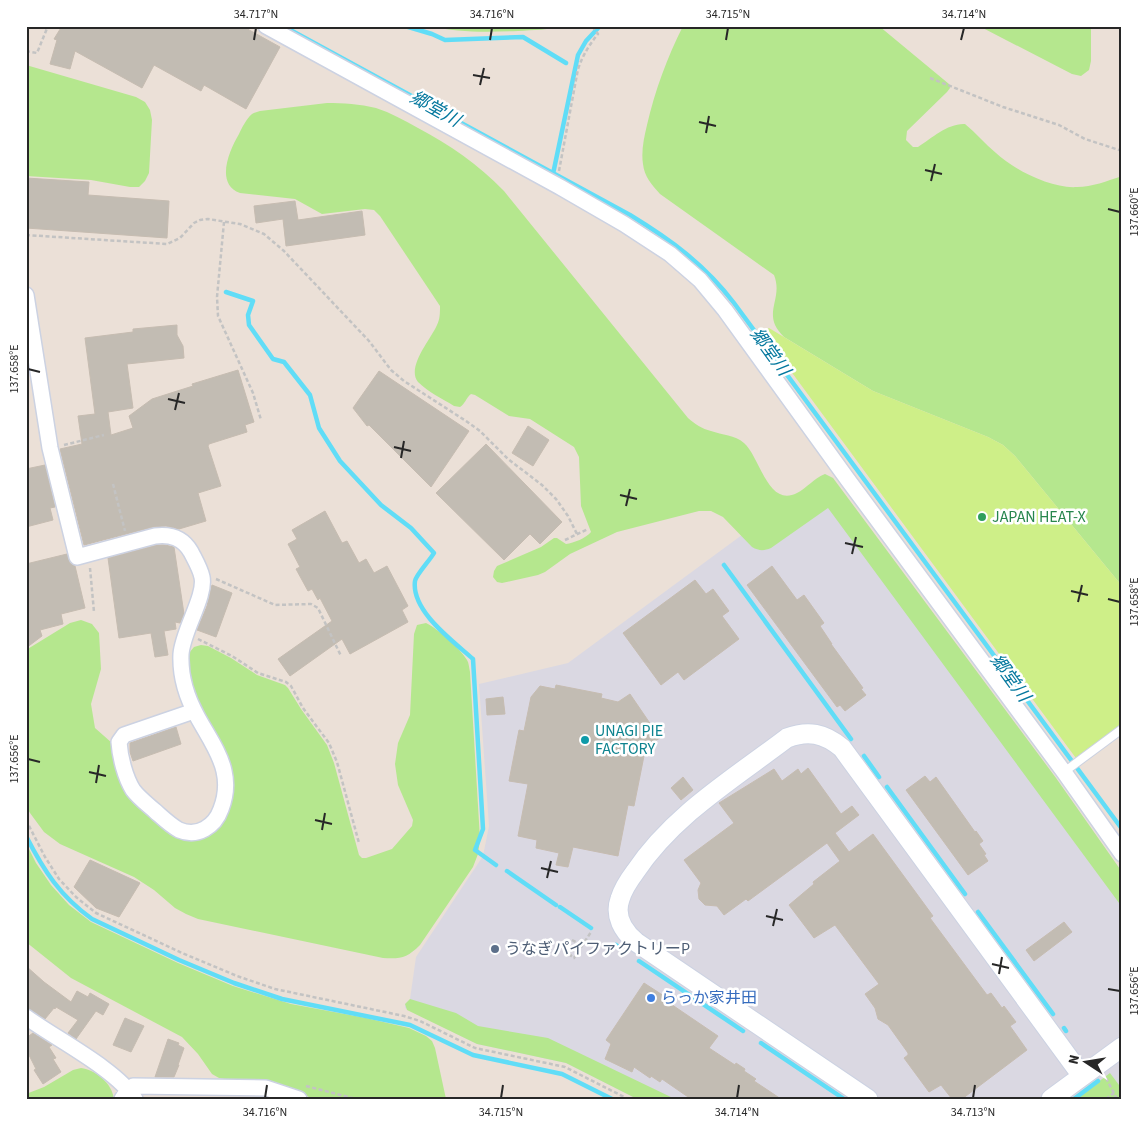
<svg xmlns="http://www.w3.org/2000/svg" width="1148" height="1125" viewBox="0 0 1148 1125" font-family="'Source Sans 3','Noto Sans JP',sans-serif">
<rect width="100%" height="100%" fill="#ebe0d7"/>
<!-- industrial -->
<path fill="#dad8e2" d="M825 474 833 478 1056 778 1122 872V1099H637L566 1063 477 1044 405 1008V1004L410 999 416 957 483 856 489 826 479 684 568 663Z"/>
<!-- green -->
<path fill="#b5e78e" d="M429 26H564C549 30 533 30 518 31 488 32 459 33 429 26Z
M683 26H879L949 84 950 88 947 92 907 131 906 140 913 147H918C932 138 948 123 965 124 976 133 985 144 996 153 1014 170 1052 189 1077 187 1092 187 1107 181 1122 176V586L1015 456 1003 445 988 437 873 391 784 337C760 314 784 300 774 275L660 194C652 185 644 176 643 164 641 151 644 138 647 125 655 90 667 58 683 26Z
M979 26H1091V61L1089 70 1081 76 1072 74Z
M26 65 136 97 145 102 150 110 152 120 149 173 145 181 139 187H130L91 180 26 176Z
M327 103C343 103 360 104 376 108 391 113 404 120 418 128 450 145 478 164 504 191L688 418C695 424 702 429 711 431 722 435 735 435 744 443 760 457 768 508 797 493 807 488 814 478 825 474L833 478 1056 778 1122 872V907L828 508 771 548C764 551 759 551 752 547L723 517 711 511H699L617 532 570 554 545 572 538 575 502 583 497 582 493 577 494 571 497 566 541 547 554 538H557L566 544C574 543 586 538 591 532L581 506 579 457 574 447 530 419 509 416 475 395 471 394C466 398 465 404 460 407L454 406C443 399 428 392 418 382 406 367 431 339 437 325 440 319 440 313 440 306L380 216 374 210 365 209 322 214 295 199 240 193C215 184 229 151 239 134 242 128 246 119 252 114 254 113 257 112 260 111Z
M81 620 92 624 99 633 101 669 91 704 95 728 112 743 124 783 190 838 228 804 202 713 187 673 189 653 194 647 201 645 208 646 231 658 257 675 285 685 288 688 301 709 327 745 334 763 359 855 362 858H366L392 849 412 826 413 820 398 785 395 764 398 743 410 715 414 634 417 625 426 623C438 629 460 648 467 660 469 663 469 668 470 672L480 839 478 854 473 867 420 945C407 958 401 959 383 958L198 919 186 914 175 908 154 890 134 877 60 844 44 832 30 813 26 806V650L70 623Z
M26 843 36 863 51 885 69 905 91 922 178 963 233 986 291 1004 366 1018 409 1028 426 1036 432 1041 435 1048 446 1099H313L297 1091 219 1078 212 1074 198 1054 182 1037 71 978 26 942Z
M410 999 456 1013 478 1026 548 1038 675 1099H637L566 1063 477 1044 407 1010 405 1004Z
M81 1068C96 1070 112 1083 114 1099H26V1094L44 1087 73 1070Z
M1110 1073 1122 1089V1099H1076Z"/>
<!-- pitch -->
<path fill="#ceef88" d="M769 328 873 391 988 437 1003 445 1015 456 1122 586V734L1081 765 762 332Z"/>
<g fill="none" stroke-linecap="round" stroke-linejoin="round">
<!-- stream -->
<path stroke="#60ddf7" stroke-width="4.5" d="M283 26 630 215C671 240 704 264 734 303L1122 829
M405 26 432 34 445 40 523 37 566 63
M553 174 578 55 586 41 600 26
M226 292 253 301 248 315 249 325 273 359 284 362 310 395 319 428 340 461 381 505 411 528 434 553C430 560 416 575 415 581 411 611 453 641 473 659L483 829 475 850 496 865
M724 565 851 739
M864 756 879 777
M887 787 965 894
M26 836C44 871 60 896 92 919L179 960 234 983 282 999 410 1025 473 1055 562 1074 612 1099
M507 871 556 905
M560 907 591 928
M978 912 1053 1014
M616 945 620 948
M639 961 743 1031
M1064 1028 1066 1031
M761 1043 844 1099
M1074 1099 1098 1081"/>
</g>
<!-- building -->
<path fill="#c2bcb3" stroke="#c6bcb1" d="M62 26H242L280 47 246 109 204 85 201 91 154 65 142 88 75 51 70 69 50 64 57 40 54 39Z
M26 178 89 182 88 195 169 201 167 238 26 228Z
M295 201 298 220 362 211 365 235 286 246 283 219 256 223 254 206Z
M177 325V335L183 346 184 358 127 364 133 408 108 412 111 435 133 428 129 416 152 399 193 386 192 384 238 370 254 422 245 425 247 432 209 444 208 446 221 486 198 493 206 521 179 529 166 526 153 527 84 545 60 449 82 444 78 416 95 414 85 338 133 332V329Z
M379 371 469 431 431 487 369 425 367 426 353 408Z
M528 426 549 440 533 466 512 453Z
M486 444 562 522 540 544 530 534 504 560 436 493Z
M45 465 55 507 50 508 53 520 26 527V469Z
M325 511 342 543 347 541 359 563 366 559 374 573 387 566 408 606 402 610 408 622 350 654 342 639 290 676 278 659 332 621 320 598 318 600 312 589 308 591 296 569 300 567 288 544 297 539 292 530Z
M157 545H165L174 547 184 614 180 623 175 622 176 629 164 631 168 655 155 657 151 633 119 638 108 558Z
M67 554 70 563 75 566 85 608 61 614 63 624 40 630 42 636 26 648V564Z
M772 566 797 600 804 595 824 623 820 626 832 644H831L863 688 861 689 866 695 845 711 840 705 837 707 747 585Z
M695 580 706 594 713 589 729 611 722 616 739 639 684 680 678 672 661 685 623 633Z
M212 585 232 593 216 637 197 630 207 606Z
M556 685 602 694 601 698 618 702 630 694 660 738 646 746 634 806 628 805 618 856 573 847 568 867 556 865 559 853 536 848 537 840 518 836 528 784 509 781 519 730 524 731 531 697 540 686 555 689Z
M503 697 505 714 487 715 486 699Z
M176 727 181 744 133 761 130 752V743Z
M808 768 841 814 852 806 859 815 835 833 849 852 873 834 933 916 930 918 987 995 991 993 1002 1008 1004 1006 1016 1022 1010 1026 1027 1050 962 1099H952L941 1085 929 1092 904 1058 908 1055V1053L888 1025 878 1019 875 1008 865 994 879 984 835 925 814 938 789 905 814 884 813 882 840 861 827 843 748 901 746 899 724 915 717 906 705 905 699 899 698 890 701 883 684 860 734 823 719 803 774 769 782 781 798 769 801 774Z
M925 776 930 782 936 777 975 832 976 831 983 841 979 844 986 854 984 855 988 861 968 875 906 790Z
M683 777 693 790 681 800 671 788Z
M90 860 140 883 119 917 96 908 74 887Z
M1064 922 1072 932 1034 961 1026 950Z
M26 966 44 982 71 1002 77 991 88 997 90 993 109 1004 103 1015 96 1011 76 1039 68 1033 78 1020 56 1007 55 1009 54 1008 45 1019 26 1008Z
M644 983 664 996 662 998 718 1036 709 1048 735 1065 736 1063 745 1069 744 1071 756 1079 754 1081 781 1099H691L662 1079 660 1082 651 1076 650 1078 634 1067 632 1072 605 1059 611 1044 606 1040Z
M125 1018 144 1026 131 1052 113 1045Z
M33 1033 52 1045 49 1047 56 1058 53 1059 61 1072 43 1084 34 1070 36 1069 26 1049V1038Z
M168 1039 179 1043 178 1045 184 1048 178 1065H179L174 1077H155Z"/>
<g fill="none" stroke-linecap="round" stroke-linejoin="round">
<defs>
<path id="service" d="M1064 772 1122 729"/>
<path id="minor" d="M266 26 560 187 624 224 670 254 700 280 725 310 848 480 1064 772 1122 854
M26 295 50 448 77 557 155 536C171 534 183 538 191 552 195 560 200 568 202 577 206 596 183 630 181 654 180 676 186 696 197 716 206 733 220 752 224 771 227 784 226 796 221 809 215 826 198 838 179 830 170 825 163 818 155 811 147 804 139 798 133 790 125 777 120 757 119 742L124 735 194 711
M26 1017C56 1039 116 1069 135 1099
M122 1099 128 1090 133 1086 266 1088 299 1099"/>
<path id="tertiary" d="M868 1099 636 942C623 931 614 916 620 899 623 889 629 880 635 872 673 815 733 779 787 738 808 730 824 733 842 748L1082 1076
M1051 1099 1122 1047"/>
</defs>
<!-- service casing -->
<use href="#service" stroke="#ccd2e2" stroke-width="10"/>
<!-- minor casing -->
<use href="#minor" stroke="#ccd2e2" stroke-width="18"/>
<!-- tertiary casing -->
<use href="#tertiary" stroke="#ccd2e2" stroke-width="21"/>
<!-- path -->
<path stroke="#c3c3c3" stroke-width="2.5" stroke-dasharray="4 2.5" stroke-linecap="butt" d="M26 51 37 53 48 26
M930 78 1003 107 1059 125 1085 139 1122 151
M559 171 578 69C583 55 589 45 598 34L592 26
M224 222 217 297 218 316 253 393 261 420
M26 235 167 244 180 238 194 223 200 220 208 219 240 224 264 234 284 251 369 341 391 370 404 381 466 421 480 431 508 459 542 485 556 499 568 516 577 534
M64 445 104 435
M113 484 125 531
M565 540 588 529
M90 568 94 612
M216 579 275 605 311 604 318 608 341 656
M198 639 232 656 258 673 286 682 291 686 303 708 329 743 337 762 359 843
M26 820 45 857 59 879 76 897 96 913 182 953 237 976 275 989 404 1016 420 1021 475 1048 565 1067 628 1099
M572 940 578 943 570 955 574 958 591 932
M1106 1078 1117 1099
M306 1086 356 1099
M1106 1099 1114 1093"/>
<!-- service -->
<use href="#service" stroke="#fff" stroke-width="8"/>
<!-- minor -->
<use href="#minor" stroke="#fff" stroke-width="15"/>
<!-- tertiary -->
<use href="#tertiary" stroke="#fff" stroke-width="19"/>
</g>
<!-- ticks -->
<path fill="none" stroke="#272727" stroke-width="2" d="M254 40 256 28M490 40 492 28M726 40 728 28M961 40 964 28M473 75 490 78M480 85 484 68M699 122 716 126M706 133 709 116M925 170 942 174M931 181 935 164M1108 209 1120 212M28 369 40 372M168 399 185 403M175 410 179 393M394 447 411 451M401 458 404 441M620 495 637 499M626 506 630 489M845 543 863 547M852 554 856 537M1071 591 1088 595M1108 599 1120 602M1078 602 1082 585M28 759 40 762M89 772 106 776M96 783 99 765M315 820 332 824M322 830 325 813M541 868 558 872M547 878 551 861M766 916 783 920M773 926 777 909M992 964 1009 968M999 974 1002 957M1108 989 1120 991M265 1098 267 1085M501 1098 503 1085M737 1098 739 1085M973 1098 975 1085"/>
<!-- markers -->
<circle fill="#2e9e5b" stroke="#fff" stroke-width="2" cx="982" cy="517" r="5"/>
<circle fill="#0f9aa8" stroke="#fff" stroke-width="2" cx="585" cy="740" r="5"/>
<circle fill="#5c6f8a" stroke="#fff" stroke-width="2" cx="495" cy="949" r="5"/>
<circle fill="#3f7fe0" stroke="#fff" stroke-width="2" cx="651" cy="998" r="5"/>
<g text-anchor="middle" dominant-baseline="central" stroke-width="5" stroke-linejoin="round" paint-order="stroke">
<!-- leisure labels -->
<g font-size="16" fill="#27864d" stroke="#fff" text-anchor="start">
<text x="992" y="517">JAPAN HEAT-X</text>
</g>
<!-- culture labels -->
<g font-size="16" fill="#0d838f" stroke="#fff" text-anchor="start">
<text x="595" y="731">UNAGI PIE<tspan x="595" dy="18">FACTORY</tspan></text>
</g>
<!-- service labels -->
<g font-size="16" fill="#4e5e75" stroke="#fff" text-anchor="start">
<text x="505" y="949">うなぎパイファクトリーP</text>
</g>
<!-- shop labels -->
<g font-size="16" fill="#366cbe" stroke="#fff" text-anchor="start">
<text x="661" y="998">らっか家井田</text>
</g>
<!-- water labels -->
<g font-size="18" font-style="italic" fill="#04789e" stroke="#fff">
<text transform="translate(435 109) rotate(29)">郷堂川</text>
<text transform="translate(770 352) rotate(54)">郷堂川</text>
<text transform="translate(1010 678) rotate(54)">郷堂川</text>
</g>
</g>
<!-- border -->
<rect width="1148" height="1125" fill="none" stroke="#ffffff" stroke-width="55"/>
<!-- north arrow -->
<g transform="translate(1086 1062) rotate(282)" stroke="#ffffff" stroke-width="4" paint-order="stroke">
<path d="M0-4L9 19L0 12L-9 19Z" fill="#272727"/>
<text y="-8" font-size="14" font-weight="bold" text-anchor="middle" fill="#272727">N</text>
</g>
<rect x="28" y="28" width="1092" height="1070" fill="none" stroke="#272727" stroke-width="2"/>
<g font-size="12" text-anchor="middle" fill="#272727">
<text x="256" y="18">34.717°N</text>
<text x="492" y="18">34.716°N</text>
<text x="728" y="18">34.715°N</text>
<text x="964" y="18">34.714°N</text>
<text transform="translate(1134 212) rotate(-90)" y="4">137.660°E</text>
<text transform="translate(14 369) rotate(-90)" y="4">137.658°E</text>
<text transform="translate(1134 602) rotate(-90)" y="4">137.658°E</text>
<text transform="translate(14 759) rotate(-90)" y="4">137.656°E</text>
<text transform="translate(1134 991) rotate(-90)" y="4">137.656°E</text>
<text x="265" y="1116">34.716°N</text>
<text x="501" y="1116">34.715°N</text>
<text x="737" y="1116">34.714°N</text>
<text x="973" y="1116">34.713°N</text>
</g>
</svg>
